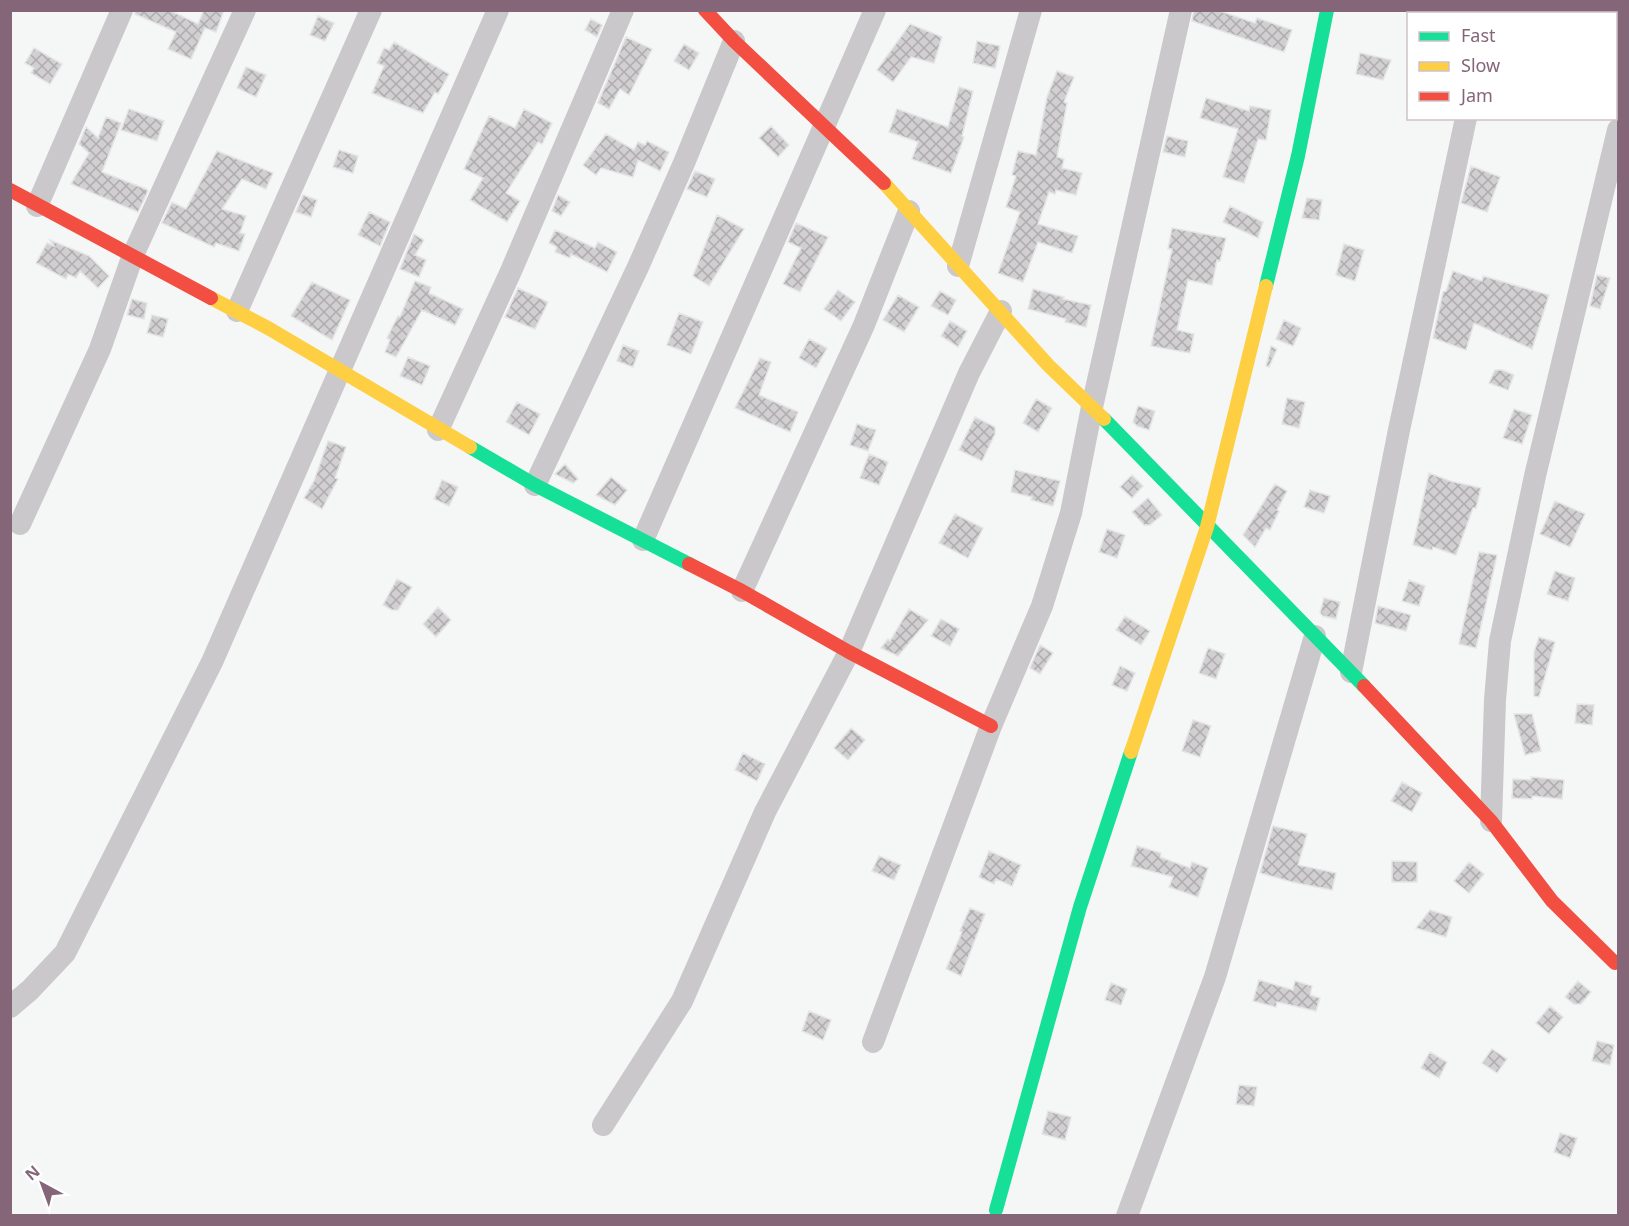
<svg xmlns="http://www.w3.org/2000/svg" width="1629" height="1226" viewBox="0 0 1629 1226" font-family="'Noto Sans',sans-serif">
<defs>
<pattern id="building-cross-hatch" width="8" height="8" patternUnits="userSpaceOnUse" patternTransform="scale(1.5)"><rect width="8" height="8" fill="#d1cfd1"/><path d="M0 0l8 8M0 8l8-8" fill="none" stroke="#afacae"/></pattern>
</defs>
<rect width="100%" height="100%" fill="#f5f6f6"/>
<!-- building -->
<path fill="url(#building-cross-hatch)" stroke="#e4e5e5" stroke-width="1.5" d="M135 10H169L198 24 204 10H224L216 32 205 28 191 59 168 49 176 32 135 14Z
M1194 10H1217L1255 23 1257 18 1292 30 1284 52 1192 21Z
M318 16 334 23 325 41 310 35Z
M591 19 602 25 597 37 585 30Z
M910 24 942 37 934 63 911 57 893 82 877 70Z
M626 37 652 49 629 95 620 89 609 109 598 103Z
M977 41 1000 46 995 68 973 63Z
M394 42 449 74 438 94 435 92 423 113 372 93 384 66 377 63 384 48 389 50Z
M684 44 699 53 689 70 674 61Z
M34 48 62 64 50 84 31 73 34 68 25 63Z
M1360 53 1391 60 1383 80 1356 74Z
M246 67 266 75 256 97 237 88Z
M1057 71 1074 77 1064 102 1067 103 1057 157 1064 159 1062 168 1082 173 1076 195 1056 190 1055 194 1049 192 1038 224 1078 236 1072 253 1038 242 1023 282 998 273 1020 212 1006 207 1016 176 1012 175 1018 151 1036 155 1047 97Z
M959 87 973 91 962 136 964 137 951 173 912 159 918 142 889 132 897 109 948 127Z
M1206 98 1249 111 1250 106 1271 110 1266 140 1258 139 1244 183 1223 177 1238 129 1200 118Z
M129 109 164 121 157 141 121 130Z
M524 109 552 123 542 144 538 142 506 193 520 201 507 222 470 200 483 178 464 169 489 116 515 128Z
M106 117 121 123 102 172 146 189 148 191 138 212 71 184 89 153 79 144 86 127 98 138Z
M771 126 789 145 778 157 759 138Z
M606 134 634 150 638 142 645 145 647 141 669 152 660 171 638 160 633 177 601 168 596 175 583 165Z
M1167 136 1188 141 1185 157 1163 152Z
M339 150 358 156 353 173 333 167Z
M217 151 273 173 266 189 242 179 222 209 246 216 240 233 245 234 239 251 216 243 214 247 162 223 172 202 186 209Z
M1471 166 1500 177 1487 212 1461 203Z
M695 171 715 179 707 197 687 189Z
M303 195 317 200 311 217 296 212Z
M558 195 570 202 561 216 552 211Z
M1307 198 1322 200 1319 220 1302 218Z
M1230 206 1263 222 1258 238 1223 222Z
M369 212 390 222 380 246 358 235Z
M717 215 744 229 709 286 693 276Z
M796 223 828 237 800 292 783 284 801 248 788 242Z
M1172 228 1226 238 1220 261 1217 260 1212 285 1188 280 1177 330 1194 334 1190 353 1151 346 1172 249H1168Z
M555 230 595 248 598 242 617 252 607 272 571 254 570 258 555 252 557 247 549 243Z
M414 234 424 240 415 255 426 260 419 277 400 269Z
M50 240 89 256 109 276 98 288 80 271 76 278 68 274 66 279 36 263 47 243 54 246Z
M1344 244 1364 250 1355 281 1336 275Z
M1453 271 1482 281 1483 276 1549 295 1532 349 1474 323 1466 350 1433 338 1443 292 1446 291Z
M1597 275 1610 278 1600 309 1590 306Z
M415 281 431 287 429 293 463 309 455 325 422 310 396 357 385 352 390 340 387 338 398 316 400 317Z
M312 282 350 300 332 340 291 316Z
M518 288 548 302 535 329 505 317Z
M1033 289 1064 297 1063 299 1091 305 1086 327 1065 322 1066 319 1028 309Z
M838 290 855 302 841 321 824 309Z
M940 291 956 300 948 315 931 306Z
M898 295 919 307 904 332 883 320Z
M132 299 147 303 144 319 127 315Z
M679 313 703 322 691 354 667 345Z
M152 315 168 319 163 337 147 333Z
M1284 320 1301 328 1293 346 1276 339Z
M950 321 967 331 958 347 941 336Z
M809 339 827 348 816 368 799 358Z
M623 345 639 351 633 367 617 361Z
M1271 346 1277 349 1269 367 1266 366Z
M408 357 430 366 422 385 400 376Z
M760 358 771 362 759 395 798 412 790 432 735 408Z
M1495 370H1502L1514 375 1508 390 1489 383Z
M1287 398 1305 402 1299 428 1282 424Z
M1036 399 1052 408 1038 432 1023 423Z
M517 402 540 414 529 435 506 422Z
M1138 406 1155 411 1149 430 1137 426 1133 422Z
M1514 409 1532 415 1522 444 1503 438Z
M975 417 995 427V434L982 461 959 450Z
M857 424 876 430 868 451 850 445Z
M328 441 346 447 335 478 338 479 322 509 304 498 314 481Z
M869 454 888 462 879 485 860 478Z
M565 464 578 479 573 483 555 474Z
M1015 470 1060 481 1053 506 1031 500 1032 497 1011 492Z
M1429 473 1450 481 1481 488 1476 508H1473L1456 555 1433 547 1432 550 1413 545Z
M1132 475 1143 486 1132 498 1120 487Z
M611 477 627 490 615 505 596 495Z
M442 480 458 487 449 506 434 499Z
M1275 484 1287 491 1277 510 1279 511 1270 530 1266 528 1255 547 1243 535Z
M1310 490 1330 496 1324 513 1304 507Z
M1148 498 1162 515 1150 525H1144L1132 512Z
M1555 501 1585 514 1570 547 1540 534Z
M955 514 983 528 968 558 939 543Z
M1107 529 1125 535 1117 558 1099 552Z
M1479 552 1497 555 1476 648 1459 644Z
M1555 571 1575 578 1568 601 1547 594Z
M397 579 412 587 398 610H392L383 605Z
M1409 580 1425 586 1419 606 1402 601Z
M1324 598 1340 602 1336 619 1323 616 1320 613Z
M1378 606 1411 615 1406 631 1375 623Z
M438 607 451 620 436 637 423 624Z
M909 609 928 620 898 656 881 648 888 639 890 641Z
M1125 616 1150 631 1141 645 1116 630Z
M941 619 959 629 950 646 931 636Z
M1539 637 1555 642 1539 697 1534 696V652Z
M1040 645 1053 653 1040 674 1030 668Z
M1208 648 1225 654 1216 679 1199 673Z
M1120 666 1135 673 1127 691 1112 685Z
M1577 704 1594 705 1592 725 1575 723Z
M1514 714H1532L1541 751 1525 755Z
M1193 720 1211 726 1200 757 1182 751Z
M851 728 865 740 848 760 834 748Z
M743 753 765 764 757 781 735 770Z
M1531 777 1564 780 1562 799 1532 796V799L1512 798 1513 779 1531 780Z
M1402 782 1422 793 1412 812 1391 801Z
M1273 826 1307 834 1298 865 1336 873 1332 890 1292 882 1260 873Z
M1137 846 1161 853 1160 857 1190 868 1192 862 1208 868 1198 897 1169 887 1173 877 1131 866Z
M989 851 1021 865 1012 886 996 879 994 884 979 877Z
M879 856 901 865 894 880 872 871Z
M1392 861 1417 862V882H1392Z
M1469 862 1484 874 1469 893 1454 881Z
M970 908 985 914 961 976 946 969 962 932 960 931Z
M1430 910 1452 917 1446 937 1416 928Z
M1259 980 1293 990 1295 981 1312 986 1310 995 1320 998 1316 1011 1277 1002 1276 1007 1253 1001Z
M1578 981 1591 992 1581 1004H1574L1565 997Z
M1111 983 1127 989 1121 1005 1105 1000Z
M1550 1006 1563 1017 1549 1034 1536 1023Z
M809 1011 831 1020 823 1040 802 1031Z
M1597 1041 1614 1045 1610 1065 1592 1061Z
M1492 1049 1507 1059 1497 1073 1482 1063Z
M1430 1052 1447 1062 1439 1078 1421 1068Z
M1239 1085 1257 1087 1254 1106 1236 1104Z
M1048 1111 1071 1117 1065 1140 1042 1134Z
M1560 1133 1577 1138 1570 1158 1554 1152Z"/>
<g fill="none" stroke-linecap="round" stroke-linejoin="round">
<!-- street -->
<path stroke="#cac8ca" stroke-width="22" d="M1487 14V10
M37 206 122 10
M958 266 1031 10
M237 311 371 10
M438 430 511 271 623 10
M535 485 638 267 684 163 734 41
M20 524 100 349 133 255 245 10
M643 540 875 10
M742 591 864 325 909 211
M1351 672 1399 430 1466 118
M1491 821 1495 700 1500 641 1535 476 1618 130
M10 1007 30 990 65 953 212 662 498 10
M873 1042 991 726 1042 606 1071 513 1092 407 1181 10
M603 1125 682 1001 765 812 849 652 969 373 1001 311
M1127 1216 1215 977 1315 636"/>
<!-- fast -->
<path stroke="#16e098" stroke-width="14" d="M1266 286 1298 156 1327 10
M1104 419 1364 686
M470 447 535 485 689 564
M996 1210 1080 907 1131 752"/>
<!-- slow -->
<path stroke="#ffcf43" stroke-width="14" d="M884 183 1048 365 1104 419
M211 298 268 328 470 447
M1131 752 1207 527 1266 286"/>
<!-- jam -->
<path stroke="#f24e42" stroke-width="14" d="M705 10 734 41 884 183
M10 190 211 298
M689 564 742 591 849 652 991 726
M1364 686 1491 821 1552 901 1615 963"/>
</g>
<!-- border -->
<rect width="1629" height="1226" fill="none" stroke="#846678" stroke-width="24"/>
<!-- legend -->
<rect x="1407" y="12" width="210" height="108" fill="#ffffff" stroke="#cec2c9" stroke-width="1.5"/>
<rect x="1419" y="32" width="30" height="9" fill="#16e098" stroke="#cec2c9" stroke-width="1.5"/>
<text x="1461" y="42" font-size="18" fill="#846678">Fast</text>
<rect x="1419" y="62" width="30" height="9" fill="#ffcf43" stroke="#cec2c9" stroke-width="1.5"/>
<text x="1461" y="72" font-size="18" fill="#846678">Slow</text>
<rect x="1419" y="92" width="30" height="9" fill="#f24e42" stroke="#cec2c9" stroke-width="1.5"/>
<text x="1461" y="102" font-size="18" fill="#846678">Jam</text>
<!-- north arrow -->
<g transform="translate(42 1184) rotate(319)" stroke="#ffffff" stroke-width="4.5" paint-order="stroke">
<path d="M0-4.5L10 22L0 15L-10 22Z" fill="#846678"/>
<text y="-9" font-size="16" font-weight="bold" text-anchor="middle" fill="#846678">N</text>
</g>
</svg>
